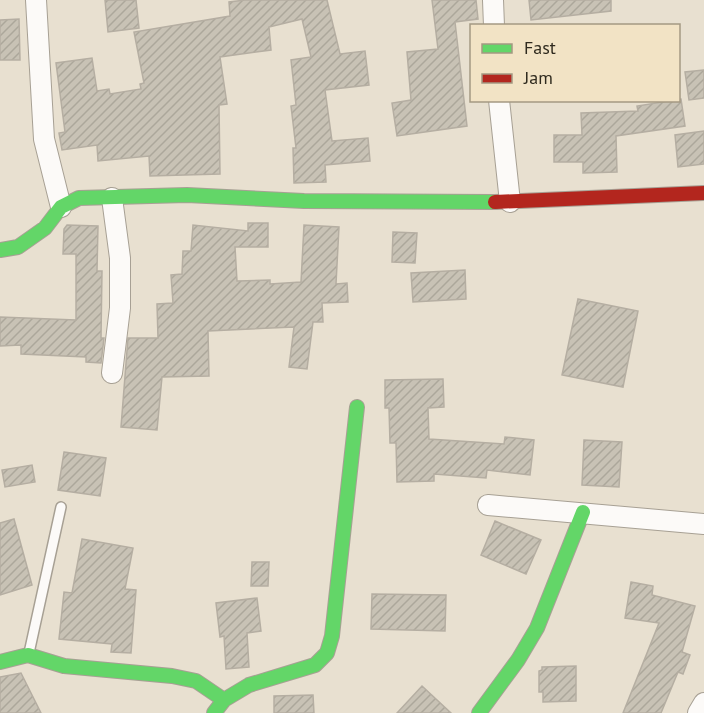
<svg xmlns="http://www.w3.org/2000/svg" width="704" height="713" viewBox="0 0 704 713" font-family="'PT Sans',sans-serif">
<defs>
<pattern id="building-hatch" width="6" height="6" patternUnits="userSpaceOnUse" patternTransform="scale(1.5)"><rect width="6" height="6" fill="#c8c2b5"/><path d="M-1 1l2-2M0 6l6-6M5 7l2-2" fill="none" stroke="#aca79b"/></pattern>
</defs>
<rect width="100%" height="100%" fill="#e8e0d0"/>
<!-- building -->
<path fill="url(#building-hatch)" stroke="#b5aea2" stroke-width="1.5" d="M105 0H136L139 28 108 32Z
M245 0H327L340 54 365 51 369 85 325 90 332 141 368 138 370 161 325 165 326 182 294 183 293 148H296L291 106 296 105 291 60 311 57 302 19 269 27 271 50 220 57 227 104 219 105 220 174 150 176 149 156 98 161 97 145 62 150 59 133 65 132 56 63 92 58 97 91 109 89 110 94 141 89 140 84 144 83 134 32 230 16 229 2Z
M432 0H476L478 19 455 22 467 126 397 136 392 103 411 100 407 52 438 49Z
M529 0H611V11L531 20Z
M19 19 20 60H0V20Z
M704 70V98L689 100 685 72Z
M681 99 685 126 616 136 617 172 583 173V162H554V135H582L581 113 638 111 637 106Z
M704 131V164L678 167 675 135Z
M248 223H268V247H235L237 281 270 280V284L301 282 304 225 339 227 336 284 347 283 348 302 322 303 323 322H313L307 369 289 367 294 327 208 331 209 376 162 377 157 430 121 427 128 338H158L157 304 173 303 171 275 182 274 183 251H191L193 225 248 231Z
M67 225 98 226 97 271H102L101 338H104L101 363 86 362V357L21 354V345L0 346V317L76 320V254H63L64 229Z
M393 232 417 233 415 263 392 262Z
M465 270 466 299 413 302 411 273Z
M578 299 638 311 623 387 562 375Z
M443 379 444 407 428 408 429 439 504 444 505 437 534 440 530 475 487 470 486 478 434 474V481L397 482 396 443H390L389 408H385V380Z
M584 440 622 442 619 487 582 485Z
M64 452 106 458 100 496 58 490Z
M32 465 35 482 5 487 2 470Z
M14 519 32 585 0 595V523Z
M495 521 541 540 526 574 481 555Z
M82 539 133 548 125 589 136 590 131 653 111 652 112 644 59 639 64 592 72 593Z
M252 562H269L268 586H251Z
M631 582 653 586 652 595 695 606 682 652 690 655 683 674 678 672 661 713H623L659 623 625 618Z
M372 594 446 595 445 631 371 629Z
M257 598 261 631 247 633 249 667 226 669 224 636 220 637 216 603Z
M576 666V701L543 702V692H539V671L542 670V667Z
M21 673 41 713H0V677Z
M422 686 451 713H397Z
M313 695 314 713H274V696Z"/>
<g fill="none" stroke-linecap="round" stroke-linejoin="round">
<defs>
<path id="lane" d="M29 653 61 507"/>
<path id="street" d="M36 0 44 139 61 207
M493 0 494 26
M499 100 510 202
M112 373 120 308V258L112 198
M488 505 704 524
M698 713 704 703"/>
<path id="fast" d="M0 250 18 247 45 228 61 207 79 198 187 195 304 201 495 202
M0 662 28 655 64 666 172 676 196 681 224 700
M214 713 224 700 249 685 315 665 327 653 332 636 357 407
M479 713 518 660 537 628 583 512"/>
<path id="jam" d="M495 202 704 193"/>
</defs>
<!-- lane casing -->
<use href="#lane" stroke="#a7a094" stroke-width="12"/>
<!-- street casing -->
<use href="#street" stroke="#a7a094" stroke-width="22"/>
<!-- fast casing -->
<use href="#fast" stroke="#a7a094" stroke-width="16"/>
<!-- jam casing -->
<use href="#jam" stroke="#a7a094" stroke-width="16"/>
<!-- lane -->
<use href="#lane" stroke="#fcfaf8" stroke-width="9"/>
<!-- street -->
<use href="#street" stroke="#fcfaf8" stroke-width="20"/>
<!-- fast -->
<use href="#fast" stroke="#63d668" stroke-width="14"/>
<!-- jam -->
<use href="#jam" stroke="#b3261e" stroke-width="14"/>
</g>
<!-- legend -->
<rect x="470" y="24" width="210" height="78" fill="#f2e3c5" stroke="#a49982" stroke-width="1.5"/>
<rect x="482" y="44" width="30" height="9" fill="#63d668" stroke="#a49982" stroke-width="1.5"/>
<text x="524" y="54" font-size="18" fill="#2f2a1e">Fast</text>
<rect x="482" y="74" width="30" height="9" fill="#b3261e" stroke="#a49982" stroke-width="1.5"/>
<text x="524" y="84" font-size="18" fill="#2f2a1e">Jam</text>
</svg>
